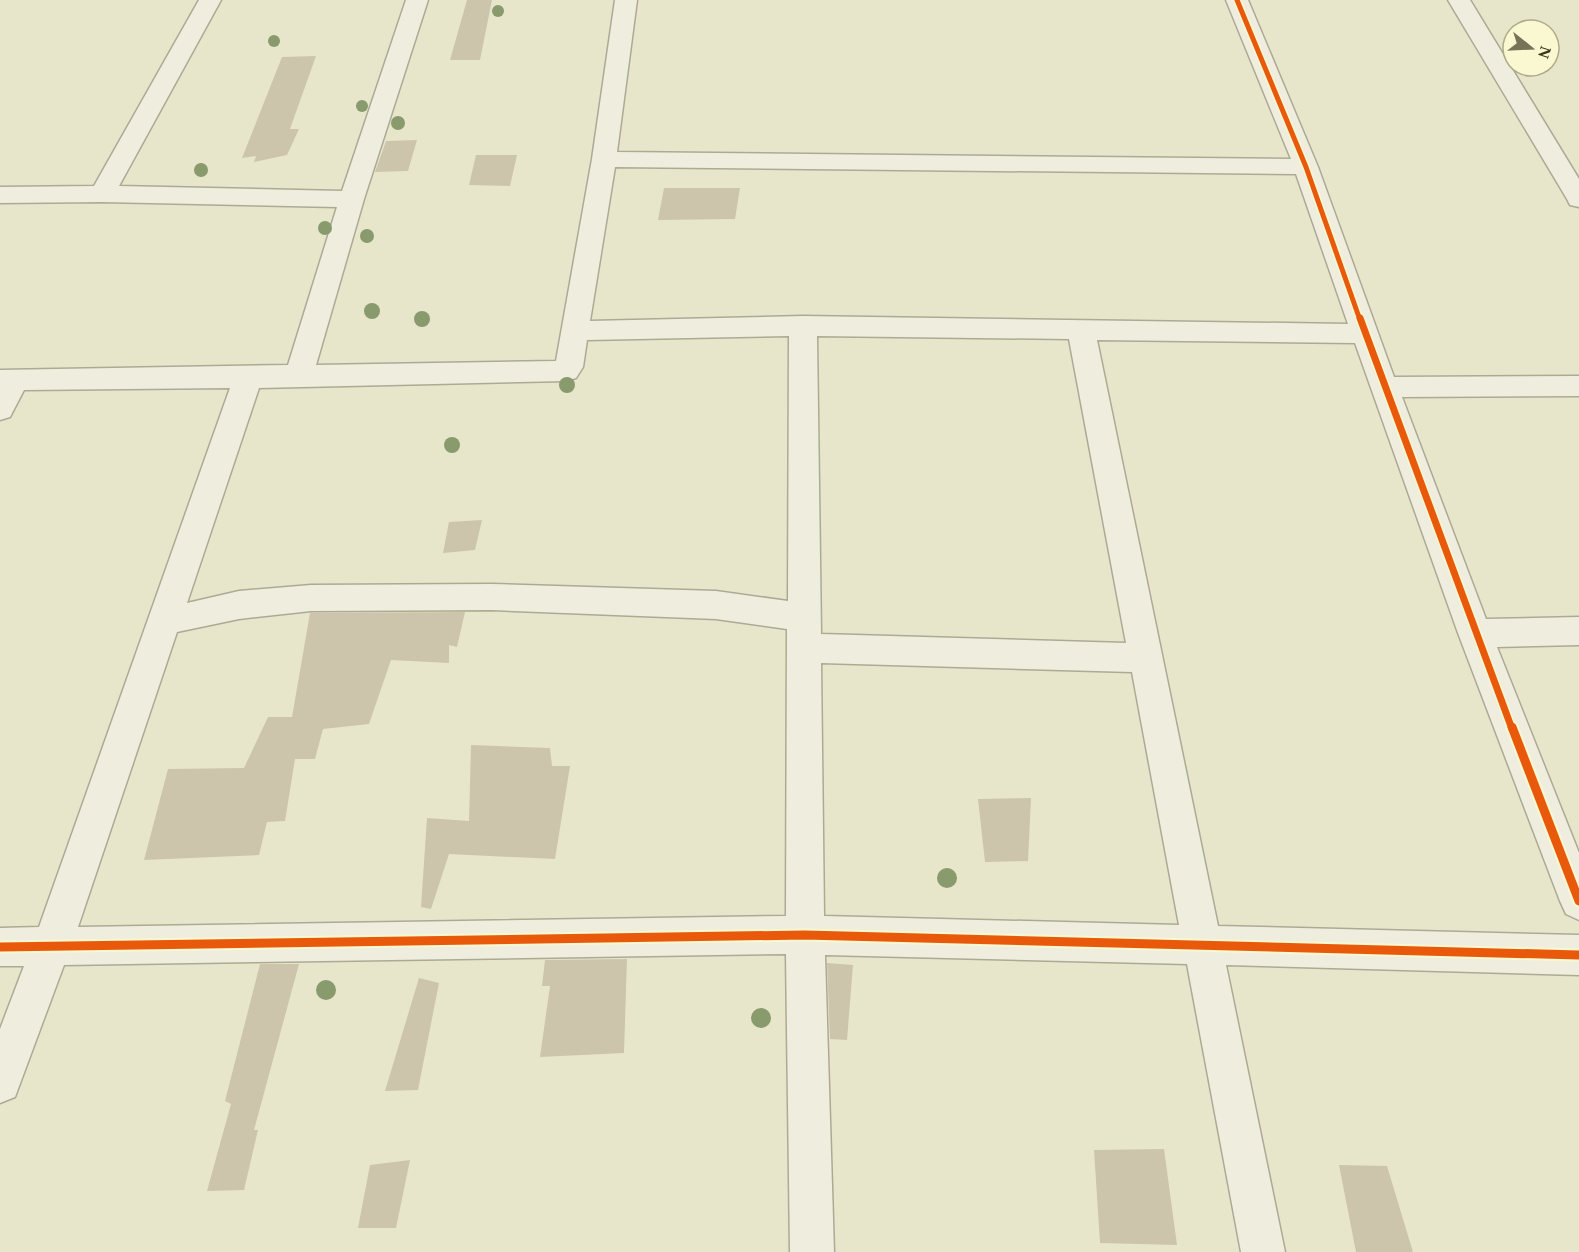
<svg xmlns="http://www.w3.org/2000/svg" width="1579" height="1252" viewBox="0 0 1579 1252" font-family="'Times New Roman',serif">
<rect width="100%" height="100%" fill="#e7e6cb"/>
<!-- building -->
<path fill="#ccc5ac" d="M467 0H492L480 60H450Z
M316 56 290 129H299L287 155 254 162 256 156 242 158 282 57Z
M417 140 408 171 375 172 386 141Z
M476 155H517L510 186 469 185Z
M664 188H740L735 219 658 220Z
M482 520 475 550 443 553 449 522Z
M465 612 457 647 449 645V663L391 660 369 724 323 729 315 759H295L285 821 267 822 259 855 144 860 168 769 244 768 268 717H292L310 613Z
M471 745 550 748 552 766H570L555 859 449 854 431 909 421 907 427 818 469 821Z
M1031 798 1028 861 985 862 978 799Z
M627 959 624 1053 540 1057 550 986H542L545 960Z
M827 963 853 965 847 1040 830 1039Z
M260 964H299L254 1130H258L244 1190 207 1191 231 1104 225 1101Z
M419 978 439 983 418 1090 385 1091Z
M1164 1149 1177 1245 1100 1243 1094 1150Z
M410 1160 396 1228H358L370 1165Z
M1339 1165 1387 1166 1413 1252H1356Z"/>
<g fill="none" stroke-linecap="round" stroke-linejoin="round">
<defs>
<path id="minor" d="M199 0H221L119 186 342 191 406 0H428L364 199 316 365 556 361 592 159 615 0H637L617 152 1291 159 1226 0H1248L1318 167 1394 377 1579 376V396L1402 397 1486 619 1579 617V645L1497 647 1579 853V920L1566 914 1560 901 1458 633 1355 343 1097 340 1218 926 1579 935V975L1226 965 1285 1252H1241L1187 964 825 955 834 1252H790L786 954 64 965 15 1097 0 1103V1029L24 966H0V928L39 927 230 388 24 390 10 417 0 420V370L288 365 337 207 102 202 0 203V187L94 186ZM615 167 1296 174 1348 324 803 316 590 321ZM789 336 788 601 716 591 492 584 311 585 239 591 187 603 259 388 566 381 576 378 583 367 587 340ZM817 336 1069 339 1126 643 821 634ZM492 610 716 619 787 629 786 916 78 927 177 632 239 619 311 611ZM821 663 1132 672 1179 925 824 916Z
M1448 0H1470L1579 179V207L1570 205 1567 199Z"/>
</defs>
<!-- minor casing -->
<use href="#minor" stroke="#acaa95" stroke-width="3"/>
<!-- minor -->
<use href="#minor" fill="#efeede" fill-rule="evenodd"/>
<defs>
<path id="cycleway-far2" d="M1237 0 1306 167 1360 320"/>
<path id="cycleway-far1" d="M1360 318 1512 729"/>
<path id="cycleway" d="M1512 727 1579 901
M0 947 805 935 1579 955"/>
</defs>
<!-- cycleway-far2 casing -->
<use href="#cycleway-far2" stroke="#f9f8d0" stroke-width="8"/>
<!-- cycleway-far1 casing -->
<use href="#cycleway-far1" stroke="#f9f8d0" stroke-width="10"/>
<!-- cycleway casing -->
<use href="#cycleway" stroke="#f9f8d0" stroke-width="13"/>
<!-- cycleway-far2 -->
<use href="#cycleway-far2" stroke="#e8590c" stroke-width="5"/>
<!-- cycleway-far1 -->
<use href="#cycleway-far1" stroke="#e8590c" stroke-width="7"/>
<!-- cycleway -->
<use href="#cycleway" stroke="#e8590c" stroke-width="9"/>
</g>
<!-- trees -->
<g fill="#899a6c">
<circle cx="498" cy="11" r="6"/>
<circle cx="274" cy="41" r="6"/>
<circle cx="362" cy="106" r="6"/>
<circle cx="398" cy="123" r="7"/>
<circle cx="201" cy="170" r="7"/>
<circle cx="325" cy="228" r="7"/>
<circle cx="367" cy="236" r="7"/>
<circle cx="372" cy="311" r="8"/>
<circle cx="422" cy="319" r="8"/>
<circle cx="567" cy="385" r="8"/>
<circle cx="452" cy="445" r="8"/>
<circle cx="947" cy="878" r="10"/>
<circle cx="326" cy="990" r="10"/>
<circle cx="761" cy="1018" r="10"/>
</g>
<!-- north arrow -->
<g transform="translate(1531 48) rotate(108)"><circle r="28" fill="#f9f8d0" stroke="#adaa88" stroke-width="1.5"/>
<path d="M0-4.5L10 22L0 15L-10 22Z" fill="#787259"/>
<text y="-9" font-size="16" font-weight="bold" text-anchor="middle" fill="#3c341b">N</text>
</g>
</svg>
